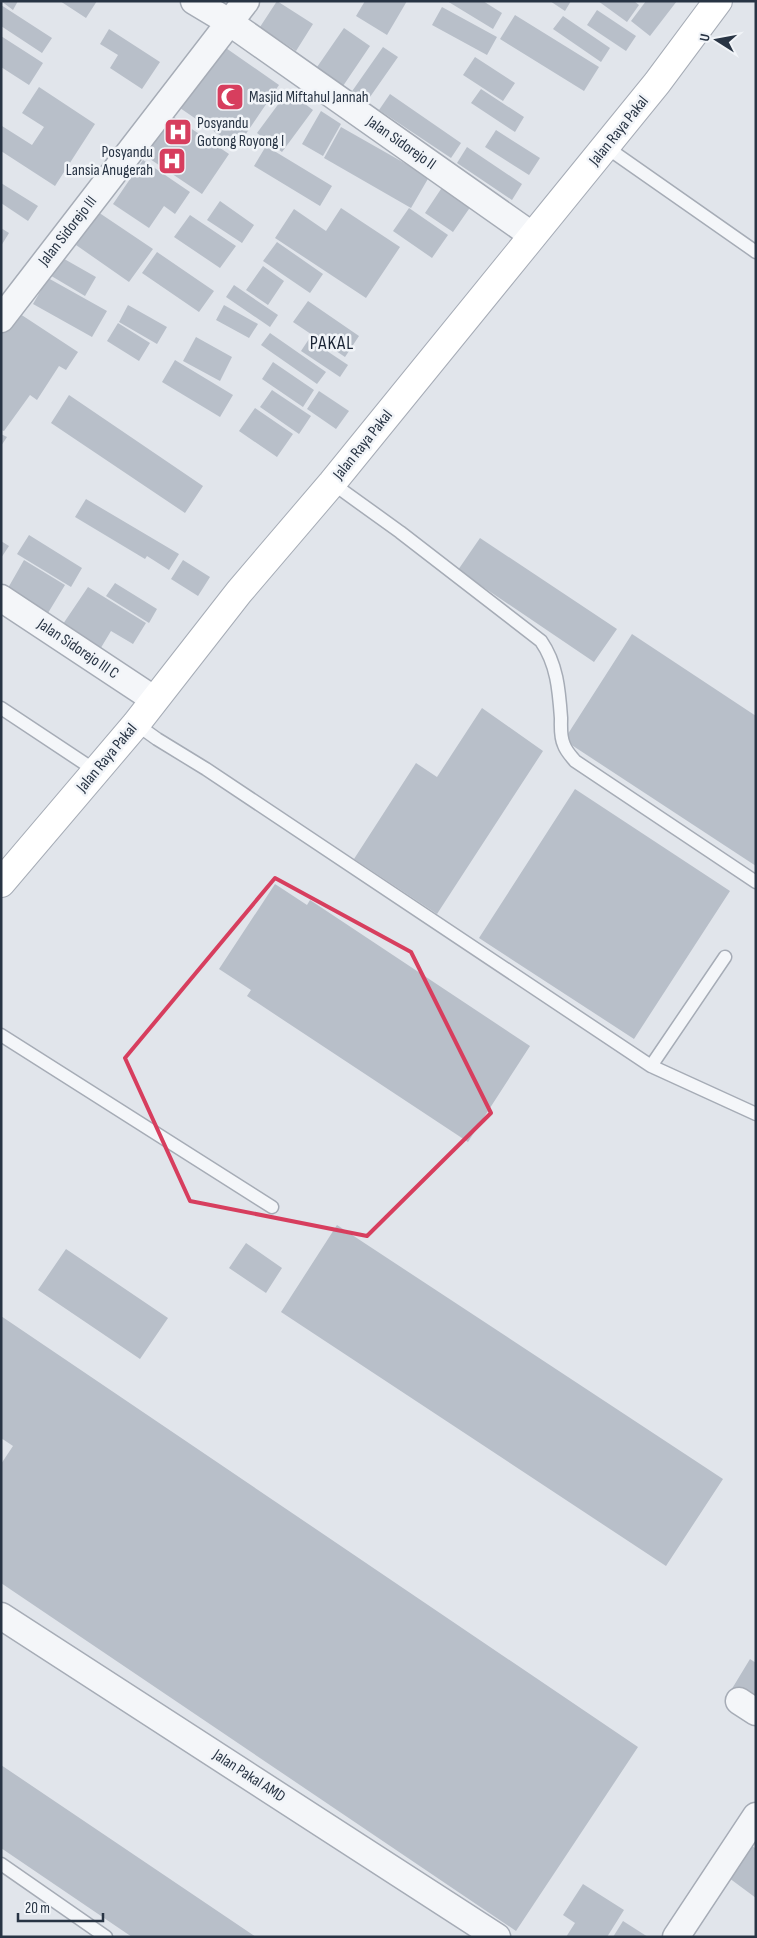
<svg xmlns="http://www.w3.org/2000/svg" width="757" height="1938" viewBox="0 0 757 1938" font-family="'Sofia Sans Condensed',sans-serif">
<rect width="100%" height="100%" fill="#e1e5eb"/>
<!-- building -->
<path fill="#b8bfc9" d="M1 1H18L13 10Z
M60 1H97L86 18Z
M277 1 313 24 296 51 260 27Z
M365 1H407L387 35 356 16Z
M447 1H483L502 13 493 29Z
M550 1H571L565 11Z
M598 1H634L639 5 627 22Z
M646 1H677L650 36 631 21Z
M1 5 52 38 42 53 1 26Z
M442 7 497 37 487 55 432 25Z
M597 10 636 36 626 51 587 25Z
M515 15 599 67 584 91 500 39Z
M563 16 610 48 601 62 553 29Z
M344 28 370 46 341 89 315 70Z
M109 29 160 62 142 89 110 68 118 55 100 44Z
M1 36 43 63 29 85 1 67Z
M223 46 279 85 237 147 180 108Z
M383 47 398 57 363 107 348 97Z
M475 57 515 83 503 101 463 75Z
M39 87 95 124 55 186 1 151 2 126 32 145 44 127 22 113Z
M481 89 524 117 515 132 471 103Z
M288 91 313 110 282 152 257 133Z
M390 94 461 143 451 158 379 110Z
M321 111 341 124 323 156 302 144Z
M168 113 229 154 202 194 141 153Z
M341 127 429 177 411 208 324 158Z
M496 130 540 158 529 175 485 147Z
M266 146 332 186 320 206 254 166Z
M467 147 522 184 512 200 457 163Z
M143 160 190 192 175 214 164 206 149 228 113 204Z
M1 183 38 206 28 221 1 203Z
M443 186 471 206 453 232 425 213Z
M220 201 254 225 242 243 207 220Z
M341 208 400 247 366 298 275 238 294 209 326 231Z
M409 208 448 235 432 258 393 231Z
M98 212 153 249 129 282 76 245Z
M190 215 236 246 220 268 174 237Z
M1 228 9 233 1 246Z
M277 242 323 274 310 293 263 261Z
M157 252 214 291 199 312 142 273Z
M59 256 96 277 85 296 48 274Z
M263 266 284 281 268 305 246 290Z
M48 278 107 311 92 337 33 304Z
M234 285 278 315 270 327 226 297Z
M308 301 359 336 345 357 293 322Z
M128 305 167 327 157 344 119 322Z
M224 305 258 324 249 338 216 320Z
M14 310 78 352 66 370 59 366 37 400 30 395 4 431 1 430V330Z
M118 323 150 343 139 361 107 341Z
M270 333 326 372 317 384 261 345Z
M196 337 232 357 220 381 183 361Z
M309 339 348 365 340 377 301 351Z
M175 360 233 395 220 417 162 382Z
M273 362 314 390 303 407 262 379Z
M272 390 311 416 299 434 260 407Z
M319 391 349 411 336 429 307 409Z
M69 395 203 486 185 513 51 423Z
M255 408 293 434 277 457 239 431Z
M1 434 7 437 1 446Z
M86 499 179 554 169 570 147 556 145 559 75 517Z
M29 535 82 568 71 587 17 554Z
M480 538 617 629 594 662 458 570Z
M1 541 9 546 1 558Z
M24 560 65 585 48 613 8 588Z
M183 560 210 577 198 596 171 579Z
M115 583 157 609 149 623 106 596Z
M88 587 146 623 133 644 111 631 99 651 61 627Z
M632 634 756 716V866L564 740Z
M482 708 543 751 437 914 354 859 416 763 437 777Z
M575 789 730 891 634 1039 479 938Z
M275 884 307 905 310 900 530 1046 468 1142 247 996 251 990 219 969Z
M337 1225 723 1479 666 1566 281 1312Z
M246 1243 282 1268 266 1293 229 1268Z
M66 1249 168 1318 140 1359 38 1290Z
M1 1316 638 1747 516 1931 1 1583V1464L13 1446 1 1438Z
M750 1659 756 1663V1708L730 1692Z
M1 1765 256 1937H132L1 1848Z
M749 1843 756 1849V1898L725 1875Z
M583 1884 624 1910 607 1937H566L575 1923 563 1915Z
M623 1921 648 1937H613Z"/>
<g fill="none" stroke-linecap="round" stroke-linejoin="round">
<defs>
<path id="lane" d="M606 147 756 252
M332 483 400 532 541 641C557 664 559 690 561 718 561 727 560 737 564 745 566 751 571 756 575 761L756 882
M1 708 96 771
M136 724 157 739 206 769 651 1066 756 1114
M1 1035 272 1207
M651 1066 725 957
M1 1864 106 1937"/>
<path id="street" d="M194 1 229 22 533 236
M1 319 246 1
M1 598 155 700
M1 1616 497 1937
M739 1701 756 1712
M676 1937 756 1816"/>
<path id="secondary" d="M1 883 136 724 239 592 332 483 657 83 718 1"/>
</defs>
<!-- lane casing -->
<use href="#lane" stroke="#a6acb6" stroke-width="15"/>
<!-- street casing -->
<use href="#street" stroke="#a6acb6" stroke-width="29"/>
<!-- secondary casing -->
<use href="#secondary" stroke="#a6acb6" stroke-width="30"/>
<!-- lane -->
<use href="#lane" stroke="#f4f6f9" stroke-width="12"/>
<!-- street -->
<use href="#street" stroke="#f4f6f9" stroke-width="26"/>
<!-- secondary -->
<use href="#secondary" stroke="#fff" stroke-width="28"/>
</g>
<!-- marked area -->
<path fill="none" stroke="#d73e5e" stroke-width="4" stroke-linejoin="round" d="M275 878 411 952 491 1113 367 1236 190 1201 125 1058Z"/>
<!-- icons -->
<defs>
<symbol id="mosque-square" viewBox="-11 -11 22 22"><rect x="-9" y="-9" width="18" height="18" rx="4" fill="#d73e5e" stroke="#f1f4f8"/><path d="M3.5-4.9A6 6 0 1 0 3.5 4.9A5 5 0 1 1 3.5-4.9Z" fill="#fff"/></symbol>
<symbol id="hospital-square" viewBox="-11 -11 22 22"><rect x="-9" y="-9" width="18" height="18" rx="4" fill="#d73e5e" stroke="#f1f4f8"/><path d="M-5-5h3v3.5h4V-5h3V5h-3V1.5h-4V5h-3Z" fill="#fff"/></symbol>
</defs>
<g fill-rule="evenodd">
<use href="#mosque-square" x="214" y="81" width="32" height="32"/>
<use href="#hospital-square" x="162" y="116" width="32" height="32"/>
<use href="#hospital-square" x="156" y="145" width="32" height="32"/>
</g>
<g text-anchor="middle" dominant-baseline="central" stroke-width="5" stroke-linejoin="round" paint-order="stroke">
<!-- poi labels -->
<g font-size="16" fill="#283444" stroke="#f1f4f8" text-anchor="start">
<text x="249" y="97">Masjid Miftahul Jannah</text>
<text x="197" y="123">Posyandu<tspan x="197" dy="18">Gotong Royong I</tspan></text>
<text x="153" y="152" text-anchor="end">Posyandu<tspan x="153" dy="18">Lansia Anugerah</tspan></text>
</g>
<!-- street labels -->
<g font-size="16" fill="#283444" stroke="#f1f4f8">
<text transform="translate(619 131) rotate(-51)">Jalan Raya Pakal</text>
<text transform="translate(401 143) rotate(35)">Jalan Sidorejo II</text>
<text transform="translate(68 231) rotate(-52)">Jalan Sidorejo III</text>
<text transform="translate(363 445) rotate(-51)">Jalan Raya Pakal</text>
<text transform="translate(78 649) rotate(34)">Jalan Sidorejo III C</text>
<text transform="translate(107 758) rotate(-50)">Jalan Raya Pakal</text>
<text transform="translate(249 1776) rotate(33)">Jalan Pakal AMD</text>
</g>
<!-- quarter labels -->
<g font-size="19" letter-spacing="1" fill="#1a2434" stroke="#f1f4f8">
<text x="332" y="343">PAKAL</text>
</g>
</g>
<!-- border -->
<rect width="757" height="1938" fill="none" stroke="#283444" stroke-width="5"/>
<!-- north arrow -->
<g transform="translate(717 40) rotate(281)" stroke="#f1f4f8" stroke-width="4" paint-order="stroke">
<path d="M0-4L9 19L0 12L-9 19Z" fill="#283444"/>
<text y="-8" font-size="14" font-weight="bold" text-anchor="middle" fill="#283444">U</text>
</g>
<!-- scale -->
<path d="M18 1913v8h85v-8" fill="none" stroke="#283444" stroke-width="2.5"/>
<text x="25" y="1913" font-size="15" fill="#283444" stroke="#f1f4f8" stroke-width="4" paint-order="stroke">20 m</text>
</svg>
